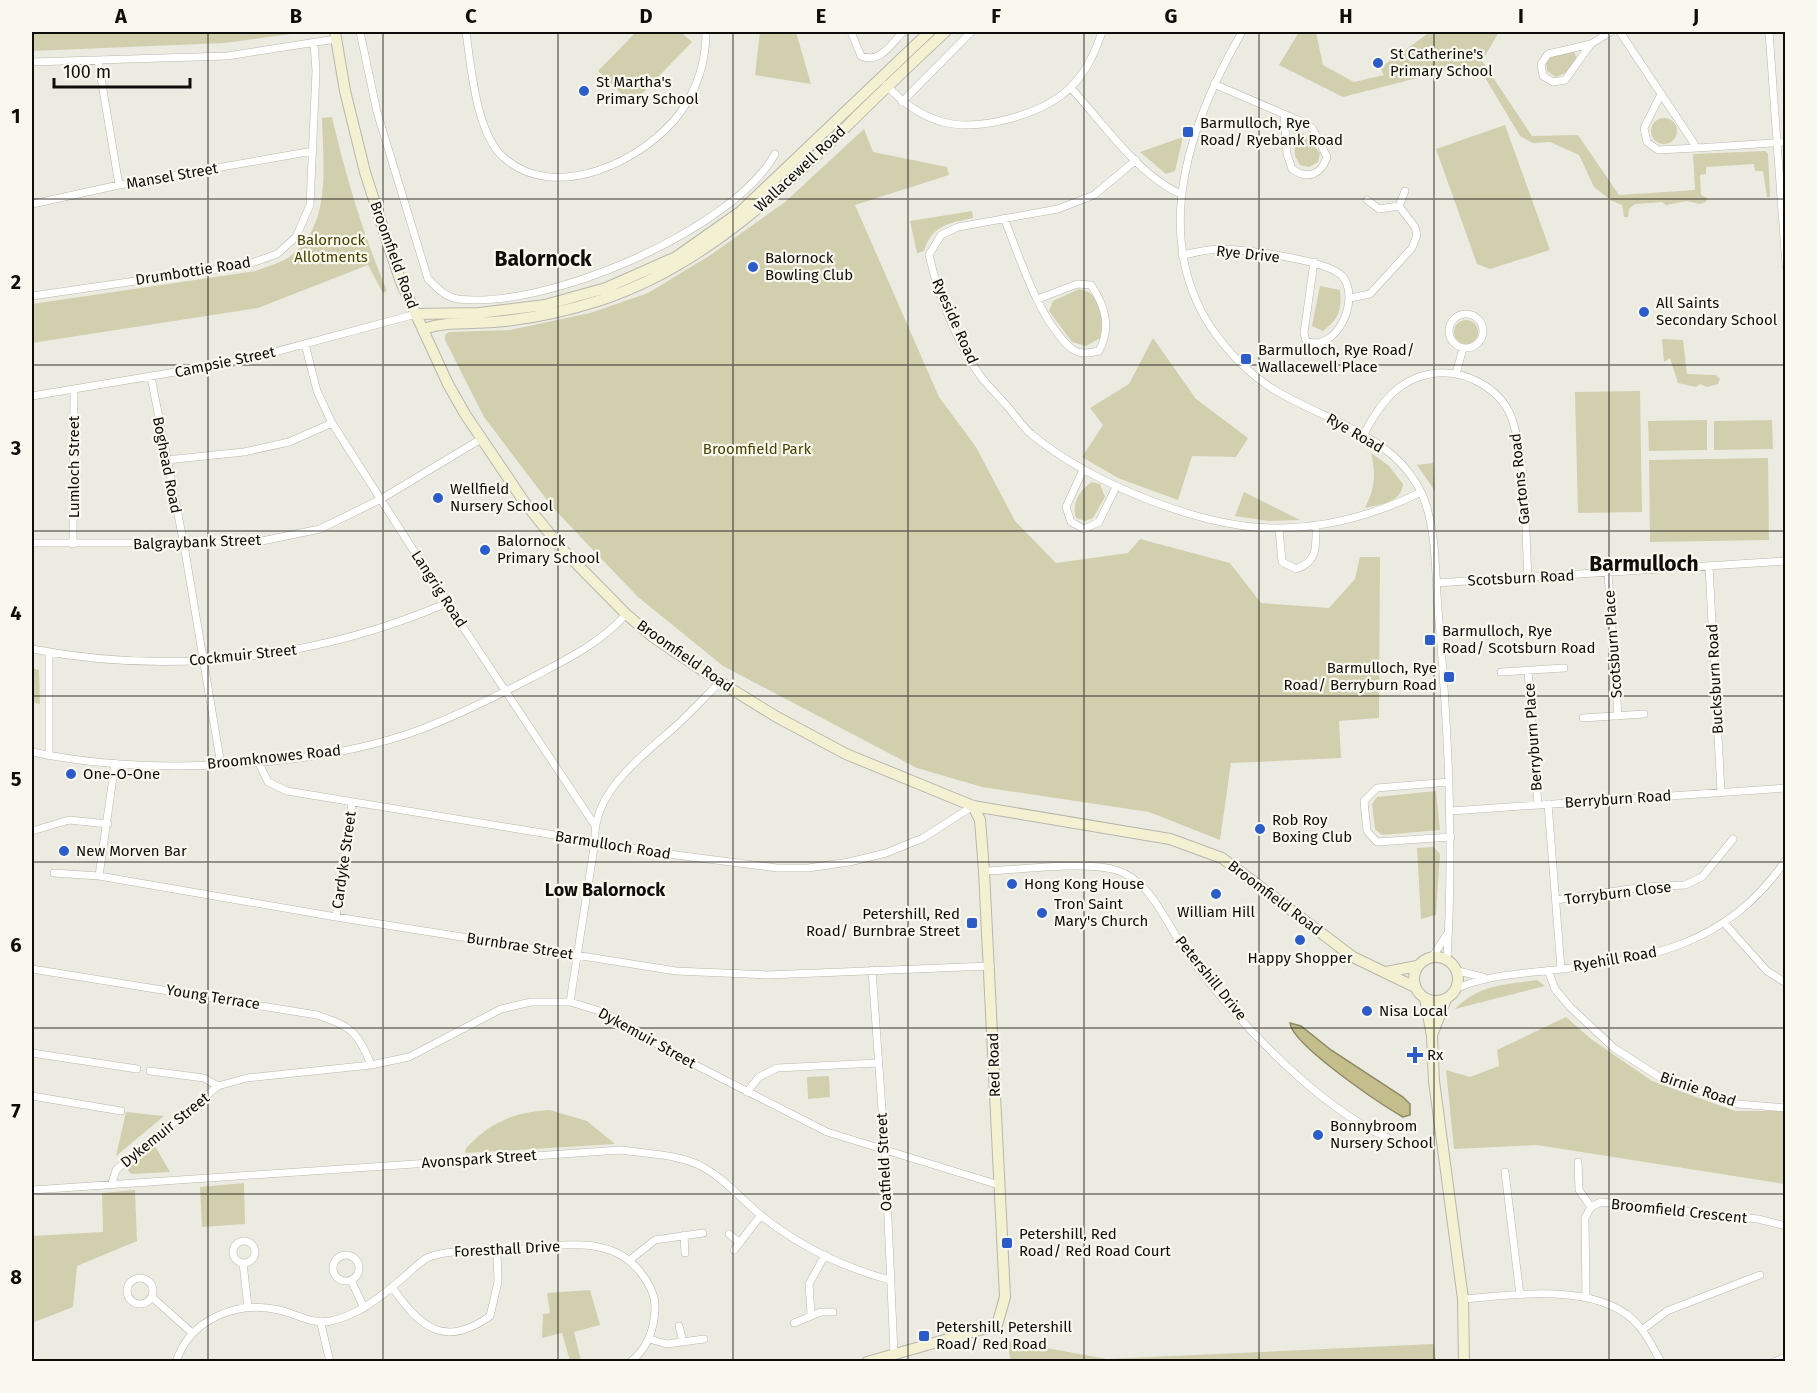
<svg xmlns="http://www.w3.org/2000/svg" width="1817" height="1393" viewBox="0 0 1817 1393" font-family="'Fira Sans',sans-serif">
<rect width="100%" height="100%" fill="#ecebe1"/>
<!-- green -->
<path fill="#d2cfaf" d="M32 32H305L225 43 32 51Z
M636 32H681L692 42 632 104 598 71Z
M760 32H796L811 84 755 75Z
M1299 32H1316L1323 65 1354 82 1384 75 1380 68 1430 32H1499L1482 61 1532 136 1578 135 1619 195 1695 190 1693 154 1765 151 1768 154 1770 197H1767L1763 171H1755L1754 164 1706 167V174L1700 175 1701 195 1707 198 1706 202 1700 204 1687 201 1666 205 1662 202 1635 204 1629 209 1628 217H1624L1622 205 1612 201 1594 187 1579 155 1550 142 1533 143 1520 136 1484 76 1463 70 1460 67 1343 97 1279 65Z
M1574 52 1577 58 1569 71 1556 77 1547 71 1546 62 1553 55Z
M332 117C346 177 363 234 387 291L383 293 368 265 258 308 32 343V304L256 271C265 267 277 264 286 259 333 229 323 166 322 118Z
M1651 131a13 13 0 1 1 26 0a13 13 0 1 1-26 0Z
M1505 125 1550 250 1490 269 1477 264 1436 149Z
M864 129 873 152 947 167 949 175 855 205 939 397 976 447 1015 521 1056 563 1128 553 1140 539 1230 563 1261 603 1329 608 1355 579 1360 557H1380L1379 718 1339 721 1341 758 1231 763 1220 840 1149 812 982 787 917 768 723 666 638 597 553 508 484 417 445 340V335L449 332 510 330 590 313 648 293 709 256 785 202Z
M1302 132 1320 153 1318 162 1309 167 1300 165 1295 156 1294 137Z
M1183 137 1175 171 1166 174 1140 152Z
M972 211 973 218C949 223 932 225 924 251L917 253 910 221Z
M1320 286 1340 290C1342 310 1339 319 1323 331L1312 326Z
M1079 289C1102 293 1104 318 1100 338L1086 346 1072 342 1049 311 1053 301Z
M1454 332a12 12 0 1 1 24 0a12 12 0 1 1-24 0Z
M1153 338 1196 399 1248 438 1236 457 1192 456 1178 500 1118 478 1082 457 1103 425 1090 408 1129 384Z
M1662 339 1683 340 1687 374 1716 375 1720 379 1718 384 1707 387 1700 384 1696 387 1678 383 1670 358 1664 362Z
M1640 391 1642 512 1578 513 1575 392Z
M1707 420V450L1649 451 1648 421Z
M1772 420 1773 449 1714 450V421Z
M1371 453 1389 466 1403 484C1401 503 1381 504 1365 508 1375 488 1376 475 1371 453Z
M1768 458 1769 540 1650 542 1649 460Z
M1433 463 1435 491 1417 465Z
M1092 482 1100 484 1105 497 1093 518 1085 521 1076 518C1071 504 1080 489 1092 482Z
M1244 492 1300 520 1269 521 1235 516Z
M32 668 39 670 40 704 32 702Z
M1436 791 1440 830 1382 835 1375 829 1372 804 1377 797Z
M1434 847 1440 854 1436 915 1421 919 1417 848Z
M1537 980 1545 986 1455 1009C1480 984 1504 985 1537 980Z
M1566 1017 1591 1039 1652 1081 1735 1111H1785V1184L1537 1145 1454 1149 1446 1070 1470 1077 1499 1066 1497 1050Z
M829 1076 830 1097 808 1099 807 1077Z
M550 1110 587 1121 615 1144 465 1153 466 1148C491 1122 514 1112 550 1110Z
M126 1112 164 1116 116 1156Z
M155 1146 170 1172 132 1174 128 1171 130 1164Z
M244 1183 245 1224 202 1227 200 1187Z
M135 1190 137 1241 77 1266 73 1307 32 1323V1236L103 1232 102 1193Z
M590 1290 600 1325 574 1332 581 1361H570L562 1333 542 1338 543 1314 550 1313 547 1293Z
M1007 1341 1107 1359 1434 1344 1436 1361 1011 1362Z"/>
<!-- water -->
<path fill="#c4be8c" stroke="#8d8965" stroke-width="1.5" d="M1290 1023 1301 1026 1331 1050 1403 1097 1410 1104V1115L1403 1117C1382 1105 1292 1045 1290 1023Z"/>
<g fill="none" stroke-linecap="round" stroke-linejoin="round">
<defs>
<path id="street" d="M360 32 377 112 428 279C437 288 445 297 458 299 545 310 732 231 775 154
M466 32C471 67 476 132 503 157 555 204 644 161 680 113 697 89 706 61 706 32
M851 32 861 56C880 64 891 44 903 32
M1242 32C1191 120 1150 232 1210 326 1227 351 1248 373 1273 389 1325 421 1394 434 1422 494 1437 529 1435 572 1438 609 1448 726 1454 842 1447 959
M1620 32 1697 148 1786 142
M1769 32 1786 266
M1591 44 1548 54 1541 64 1543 76 1553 82 1565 80 1591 44 1610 32
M98 60 119 185
M32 62 227 56 336 39
M1214 84 1307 124 1313 129 1327 157C1321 175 1308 180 1292 169L1287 154 1284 114
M886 85C901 101 920 116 943 122 980 132 1044 114 1071 87 1087 71 1095 52 1102 32
M1071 88C1102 122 1139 176 1181 194
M1661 94 1644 128 1647 142 1658 150 1697 148
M902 102 971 32
M1136 160 1094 195 1058 209 958 227 941 235 929 255C938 294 954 334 975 368 983 382 997 394 1007 406 1015 415 1022 426 1031 434 1091 483 1203 530 1282 528 1331 527 1377 514 1421 492
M1367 200 1379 209 1399 206 1405 191
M32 204 119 185 313 151
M1004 218C1020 258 1039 321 1072 349 1080 355 1090 353 1099 351 1111 328 1106 307 1091 285L1077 284 1038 299
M1182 255C1195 253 1209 248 1223 249 1247 250 1330 260 1343 277 1361 301 1335 354 1306 341L1304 333 1314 262
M32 296 246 265 277 254 296 237 310 205 316 71 314 44
M1350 298 1370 294 1412 248 1417 235 1415 227 1399 206
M1449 331a17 17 0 1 1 34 0a17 17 0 1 1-34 0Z
M305 344 317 391 332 423 447 603 594 824
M1456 374 1463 348
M151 377 184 545 221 765
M32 396 241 361 416 314
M1364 434C1380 403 1399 377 1437 373 1468 370 1504 391 1513 422 1527 465 1525 531 1528 578
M166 460 244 452 289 442 332 423
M1083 470 1066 507 1071 522 1084 529 1099 522 1116 487
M1279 529 1282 562 1296 569C1318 562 1316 546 1316 526
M32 543H252L320 529 381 499 481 439
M73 544 74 390
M1709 566 1721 792
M1608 573 1618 716
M1436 583 1786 561
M32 649C173 676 316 659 447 603
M49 652V756
M1528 670 1538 805
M1501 672 1564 668
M1583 718 1644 714
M32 752C143 776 315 769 422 729 460 714 497 696 533 677 567 659 601 643 626 614
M258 761 268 782 287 791 676 855 777 868H808L849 862 886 853 923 838 973 806
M1449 782 1377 788 1364 801 1367 831 1377 842 1451 837
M1548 804 1561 969
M1451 811 1786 788
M32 831 69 820 108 824
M984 871C1019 870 1086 861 1116 870 1150 880 1165 921 1183 947 1228 1012 1315 1106 1388 1138
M54 873 99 876 336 917 676 971 767 975 990 966
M99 876 115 763
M1556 900 1643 887 1685 885 1702 877 1733 839
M336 917 352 803
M1725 924 1767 971 1786 983
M1433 956 1448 933
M32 969 317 1015C350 1026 358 1031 371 1065
M872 970 885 1151 894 1354
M1548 970 1555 989 1570 1007 1614 1048 1661 1078 1738 1104 1786 1108
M1458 971 1483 977
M1457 988C1487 976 1515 974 1546 971 1647 959 1724 949 1786 860
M570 1002 595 841C592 791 644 755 677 725 692 711 706 696 720 682
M32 1053 137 1069
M150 1071 204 1078 218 1086
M747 1092 759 1077 777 1068 877 1063
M32 1096 121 1111
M1578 1162 1579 1190 1591 1207
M1505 1172 1520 1295
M112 1183 116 1170 218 1086 247 1078 371 1065 409 1057 501 1009 531 1002H570L603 1012 670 1052 827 1132 999 1185
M32 1190 621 1150C647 1154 679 1154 703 1167 726 1180 742 1200 763 1217 800 1246 845 1268 890 1280
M729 1234 740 1243
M684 1235 685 1253
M233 1252a11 11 0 1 1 22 0a11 11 0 1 1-22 0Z
M734 1250 761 1215
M333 1268a13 13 0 1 1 26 0a13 13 0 1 1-26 0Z
M631 1259 655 1240 703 1233
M243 1263 248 1307
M127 1291a13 13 0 1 1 26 0a13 13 0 1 1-26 0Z
M351 1280 364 1308
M392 1287C420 1327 444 1349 490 1316L498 1282 497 1251
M1586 1296 1585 1218 1591 1207 1601 1202 1758 1219 1786 1226
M153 1298 191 1332
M1463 1299C1515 1295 1602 1281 1639 1326 1648 1336 1654 1350 1661 1362
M811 1314 809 1284 825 1255
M794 1323 821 1312H833
M321 1324 330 1362
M679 1326 683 1342
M1642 1330 1667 1311 1760 1275
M649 1339 667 1344 704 1339
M176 1362C190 1319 237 1300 279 1310 297 1314 313 1325 331 1321 359 1315 383 1295 404 1277 412 1270 420 1261 429 1257 451 1249 474 1252 497 1251 545 1250 607 1228 641 1273 648 1282 655 1294 655 1306 655 1327 648 1349 630 1362
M1774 1362 1786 1357"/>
<path id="secondary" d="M335 32 345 91 365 172 388 244 401 282 448 384 465 414 525 503 562 549 626 614 653 637 720 682 775 716 846 754 973 806 1170 839 1222 858 1353 957 1415 987
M416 314 479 313 545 305 606 288 676 257 740 212 929 32
M423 329C447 321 469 324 494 322 530 319 567 311 601 300 700 267 773 198 847 126 879 94 912 63 945 32
M1414 979a22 22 0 1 1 44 0a22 22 0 1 1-44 0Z
M1386 972 1417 966
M1425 998 1432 1036 1434 1081 1463 1299 1464 1362
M1432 1035 1446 999
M867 1362 997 1325 1005 1297 984 871 980 820 973 806"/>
</defs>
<!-- street casing -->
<use href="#street" stroke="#b8b7ad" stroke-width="8"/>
<!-- secondary casing -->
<use href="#secondary" stroke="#b8b7ad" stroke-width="12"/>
<!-- street -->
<use href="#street" stroke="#fff" stroke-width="7"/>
<!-- secondary -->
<use href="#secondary" stroke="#f4f0d2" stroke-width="10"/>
</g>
<!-- grid -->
<path fill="none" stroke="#0e0d0a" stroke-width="1.5" stroke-opacity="0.55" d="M208 32V1362M383 32V1362M558 32V1362M733 32V1362M908 32V1362M1084 32V1362M1259 32V1362M1434 32V1362M1609 32V1362M32 199H1786M32 365H1786M32 531H1786M32 696H1786M32 862H1786M32 1028H1786M32 1194H1786"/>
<!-- markers -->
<g fill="#2b5cca" stroke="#f9f8ee" stroke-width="2">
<circle cx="1378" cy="63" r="6"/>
<circle cx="584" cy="91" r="6"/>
<rect x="1182" y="126" width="12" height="12" rx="3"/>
<circle cx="753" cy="267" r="6"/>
<circle cx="1644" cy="312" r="6"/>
<rect x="1240" y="353" width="12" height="12" rx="3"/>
<circle cx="438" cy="498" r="6"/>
<circle cx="485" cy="550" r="6"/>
<rect x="1424" y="634" width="12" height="12" rx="3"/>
<rect x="1443" y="671" width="12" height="12" rx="3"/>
<circle cx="71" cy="774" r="6"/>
<circle cx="1260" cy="829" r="6"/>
<circle cx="64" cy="851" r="6"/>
<circle cx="1012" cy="884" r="6"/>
<circle cx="1216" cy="894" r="6"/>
<circle cx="1042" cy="913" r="6"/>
<rect x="966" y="917" width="12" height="12" rx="3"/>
<circle cx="1300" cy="940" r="6"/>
<circle cx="1367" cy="1011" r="6"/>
<path d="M1412 1046h6v6h6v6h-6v6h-6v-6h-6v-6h6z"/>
<circle cx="1318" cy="1135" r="6"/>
<rect x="1001" y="1237" width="12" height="12" rx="3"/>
<rect x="918" y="1330" width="12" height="12" rx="3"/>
</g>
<g text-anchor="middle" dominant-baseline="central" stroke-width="4.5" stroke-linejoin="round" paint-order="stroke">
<!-- poi labels -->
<g font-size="15" fill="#0e0d0a" stroke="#f9f8ee" text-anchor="start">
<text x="1390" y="54">St Catherine's<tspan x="1390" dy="17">Primary School</tspan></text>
<text x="596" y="82">St Martha's<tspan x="596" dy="17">Primary School</tspan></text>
<text x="1200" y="123">Barmulloch, Rye<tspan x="1200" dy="17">Road/ Ryebank Road</tspan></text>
<text x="765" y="258">Balornock<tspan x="765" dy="17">Bowling Club</tspan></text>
<text x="1656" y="303">All Saints<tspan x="1656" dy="17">Secondary School</tspan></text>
<text x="1258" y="350">Barmulloch, Rye Road/<tspan x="1258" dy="17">Wallacewell Place</tspan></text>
<text x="450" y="489">Wellfield<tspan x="450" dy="17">Nursery School</tspan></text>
<text x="497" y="541">Balornock<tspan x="497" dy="17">Primary School</tspan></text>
<text x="1442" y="631">Barmulloch, Rye<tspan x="1442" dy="17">Road/ Scotsburn Road</tspan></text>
<text x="1437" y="668" text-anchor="end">Barmulloch, Rye<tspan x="1437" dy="17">Road/ Berryburn Road</tspan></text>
<text x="83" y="774">One-O-One</text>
<text x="1272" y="820">Rob Roy<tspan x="1272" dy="17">Boxing Club</tspan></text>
<text x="76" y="851">New Morven Bar</text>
<text x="1024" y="884">Hong Kong House</text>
<text x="1054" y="904">Tron Saint<tspan x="1054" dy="17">Mary's Church</tspan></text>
<text x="1216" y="912" text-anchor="middle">William Hill</text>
<text x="960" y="914" text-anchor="end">Petershill, Red<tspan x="960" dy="17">Road/ Burnbrae Street</tspan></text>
<text x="1300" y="958" text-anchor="middle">Happy Shopper</text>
<text x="1379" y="1011">Nisa Local</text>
<text x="1427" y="1055">Rx</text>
<text x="1330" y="1126">Bonnybroom<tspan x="1330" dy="17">Nursery School</tspan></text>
<text x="1019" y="1234">Petershill, Red<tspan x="1019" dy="17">Road/ Red Road Court</tspan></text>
<text x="936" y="1327">Petershill, Petershill<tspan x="936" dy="17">Road/ Red Road</tspan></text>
</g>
<!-- street labels -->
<g font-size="15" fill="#0e0d0a" stroke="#f9f8ee">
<text transform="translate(800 169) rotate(-43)">Wallacewell Road</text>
<text transform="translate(172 176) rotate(-10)">Mansel Street</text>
<text transform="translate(1248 254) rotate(6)">Rye Drive</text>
<text transform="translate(394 255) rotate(70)">Broomfield Road</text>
<text transform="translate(193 271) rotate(-9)">Drumbottie Road</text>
<text transform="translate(955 321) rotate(66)">Ryeside Road</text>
<text transform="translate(225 362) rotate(-12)">Campsie Street</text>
<text transform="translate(1355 433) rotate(30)">Rye Road</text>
<text transform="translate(167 465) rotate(79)">Boghead Road</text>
<text transform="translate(74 467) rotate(-90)">Lumloch Street</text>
<text transform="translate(1520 479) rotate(-96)">Gartons Road</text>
<text transform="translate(197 542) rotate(-2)">Balgraybank Street</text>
<text transform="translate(1521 578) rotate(-3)">Scotsburn Road</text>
<text transform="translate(439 589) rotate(57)">Langrig Road</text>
<text transform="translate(1613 644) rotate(-94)">Scotsburn Place</text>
<text transform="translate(243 655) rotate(-6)">Cockmuir Street</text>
<text transform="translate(685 656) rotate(35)">Broomfield Road</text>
<text transform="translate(1715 679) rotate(-93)">Bucksburn Road</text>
<text transform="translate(1533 737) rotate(-94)">Berryburn Place</text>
<text transform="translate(274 757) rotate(-6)">Broomknowes Road</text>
<text transform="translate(1618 799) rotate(-4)">Berryburn Road</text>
<text transform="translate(613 845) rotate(9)">Barmulloch Road</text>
<text transform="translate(344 860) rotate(-82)">Cardyke Street</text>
<text transform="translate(1618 893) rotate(-7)">Torryburn Close</text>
<text transform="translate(1275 898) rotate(37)">Broomfield Road</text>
<text transform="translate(520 946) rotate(9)">Burnbrae Street</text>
<text transform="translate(1615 959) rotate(-10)">Ryehill Road</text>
<text transform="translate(1211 978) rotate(51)">Petershill Drive</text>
<text transform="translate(213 997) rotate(9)">Young Terrace</text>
<text transform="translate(647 1038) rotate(29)">Dykemuir Street</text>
<text transform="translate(994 1065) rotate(-92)">Red Road</text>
<text transform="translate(1698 1089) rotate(19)">Birnie Road</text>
<text transform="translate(165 1130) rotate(-39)">Dykemuir Street</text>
<text transform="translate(479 1159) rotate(-4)">Avonspark Street</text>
<text transform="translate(884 1162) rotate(-93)">Oatfield Street</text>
<text transform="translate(1679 1211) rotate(6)">Broomfield Crescent</text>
<text transform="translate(507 1249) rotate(-3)">Foresthall Drive</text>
</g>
<!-- park labels -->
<g font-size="15" fill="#484100" stroke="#f9f8ee">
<text x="331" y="240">Balornock<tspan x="331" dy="17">Allotments</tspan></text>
<text x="757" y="449">Broomfield Park</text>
</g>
<!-- quarter labels -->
<g font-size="18" font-weight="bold" fill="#0e0d0a" stroke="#f9f8ee">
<text x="605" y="890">Low Balornock</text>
</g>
<!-- district labels -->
<g font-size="21" font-weight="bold" fill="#0e0d0a" stroke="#f9f8ee">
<text x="543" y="259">Balornock</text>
<text x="1644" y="564">Barmulloch</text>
</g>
</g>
<!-- border -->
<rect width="1817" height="1393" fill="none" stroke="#f9f8ee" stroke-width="66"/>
<!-- scale -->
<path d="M54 78v9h136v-9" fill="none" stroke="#0e0d0a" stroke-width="3"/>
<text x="63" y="78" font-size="18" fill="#0e0d0a" stroke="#f9f8ee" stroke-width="4.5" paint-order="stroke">100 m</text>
<rect x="33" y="33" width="1751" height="1327" fill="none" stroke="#0e0d0a" stroke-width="2"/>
<g font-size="20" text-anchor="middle" font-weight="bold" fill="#0e0d0a">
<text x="121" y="23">A</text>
<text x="296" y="23">B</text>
<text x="471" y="23">C</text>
<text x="646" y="23">D</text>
<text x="821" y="23">E</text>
<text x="996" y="23">F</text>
<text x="1171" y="23">G</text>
<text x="1346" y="23">H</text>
<text x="1521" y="23">I</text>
<text x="1696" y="23">J</text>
<text x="16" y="123">1</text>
<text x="16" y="289">2</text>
<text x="16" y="455">3</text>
<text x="16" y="620">4</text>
<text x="16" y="786">5</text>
<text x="16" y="952">6</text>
<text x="16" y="1118">7</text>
<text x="16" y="1284">8</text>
</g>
</svg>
